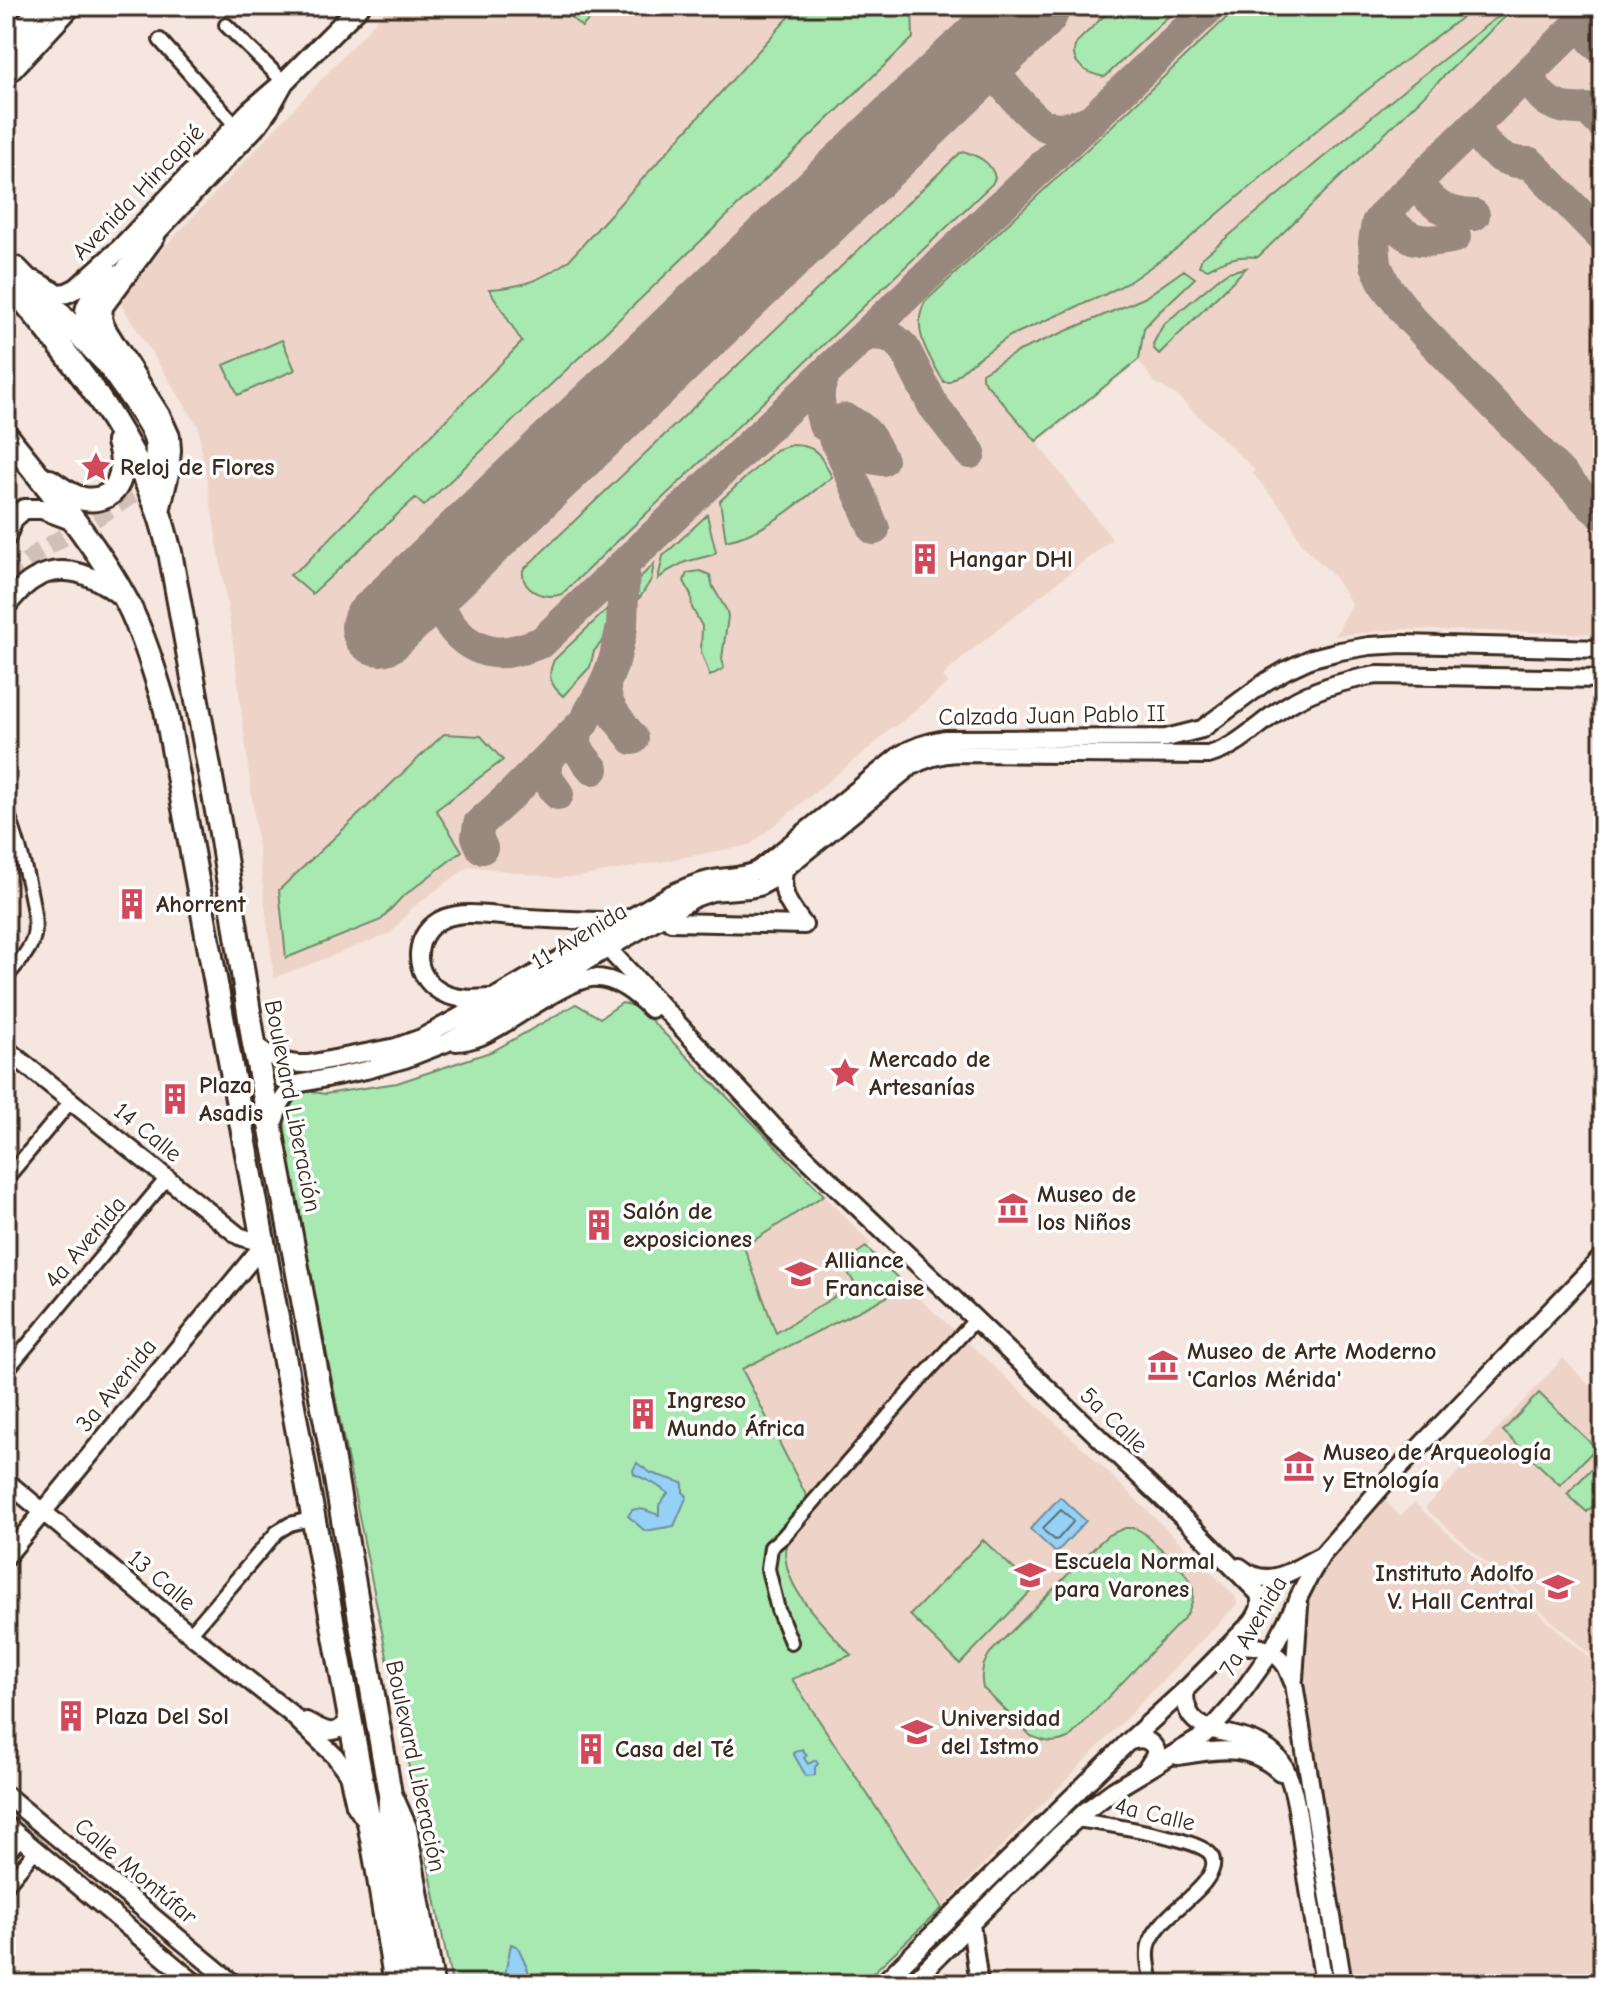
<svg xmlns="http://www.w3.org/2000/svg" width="1609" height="1990" viewBox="0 0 1609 1990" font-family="'Comic Neue',sans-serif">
<rect width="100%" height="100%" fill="#f5e6df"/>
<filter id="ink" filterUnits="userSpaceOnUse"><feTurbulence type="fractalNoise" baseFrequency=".0125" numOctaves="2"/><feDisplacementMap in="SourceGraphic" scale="16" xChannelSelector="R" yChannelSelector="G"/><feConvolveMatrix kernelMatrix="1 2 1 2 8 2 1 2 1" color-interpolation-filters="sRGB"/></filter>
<g filter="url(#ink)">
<!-- built -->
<path fill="#eed4c8" d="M390 6H1603V634L1399 629 1335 636 1352 604 1334 577 1301 543 1288 516 1253 474 1254 469 1176 395 1154 382 1139 361 1037 443 1112 539 966 655 943 676 948 683 895 727 893 726 878 741 750 845 579 877 557 878 469 866 412 908 391 933 274 978 232 635 198 426 117 298Z
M824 1195 871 1244 842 1263 855 1284 776 1333 744 1247Z
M907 1287 1083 1448 1235 1596 1237 1604 942 1908 792 1678 851 1656 801 1599 790 1577 785 1555 786 1536 797 1512 742 1368Z
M1563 1358 1603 1400V1666L1425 1508Z
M1381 1497 1400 1516 1414 1503 1603 1670V1984H1345L1307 1732 1300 1656 1306 1603 1309 1591 1322 1568Z"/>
<!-- green -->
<path fill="#a8e8b1" stroke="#728968" stroke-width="2" d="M558 6H601L582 27Z
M799 6H912L913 38 424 506 415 498 312 594 290 575 306 563 522 342 489 289C523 287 542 280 569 260Z
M1114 6H1179L1105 77C1087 74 1066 62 1077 42Z
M1239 6H1477L1404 61 1324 124 1179 247 1129 282 1104 295 1010 336 969 365 950 382H944C930 358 910 330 925 302Z
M1514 8 1258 257C1238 255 1225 259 1208 269L1199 266 1202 258 1404 90 1492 21Z
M966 152C980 157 992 163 995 178L992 184 562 594C544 600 521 591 523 570L960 153Z
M1246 268 1159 354 1154 349 1153 344 1163 325 1218 279 1228 272Z
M1184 270 1195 278 1156 315 1144 328 1139 359 1036 441 982 379V373L1019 351 1144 298Z
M282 340 295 370 238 395 224 365Z
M791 445C818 445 820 455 832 477 798 503 768 532 726 541L720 501 776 450Z
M707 515 716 552 712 555 685 562 668 571 658 579 663 556Z
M654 564 651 580 641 596 594 651 590 667 563 696C550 685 547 676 554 660Z
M700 571 710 575 713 587 727 611 728 617 722 658 724 668 710 676 701 652 702 626 692 608 691 595 684 581 687 573Z
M444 734 481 736 503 760 436 810 462 851 401 898 381 920 286 958 279 890Z
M622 1003 630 1005 644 1013 824 1195 744 1247 776 1333 855 1284 842 1263 866 1247 907 1287 742 1369 808 1499C753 1562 809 1609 851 1655L792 1679 942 1908 861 1984H452L287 1154 284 1116 286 1108 292 1099 298 1095 309 1091 325 1094 397 1083 493 1051 576 1004 600 1018Z
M1539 1393 1596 1448 1560 1485 1503 1431Z
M1601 1459 1603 1461V1496L1587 1512 1567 1494Z
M1125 1528H1135L1144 1533C1155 1544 1188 1571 1192 1585 1196 1596 1191 1607 1186 1616L1070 1737C1056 1744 1046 1743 1031 1736L983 1688C980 1675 982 1664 990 1653L1097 1545 1108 1535Z
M983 1540 1034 1588 960 1664 910 1615Z"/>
<!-- water -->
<path fill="#94d1f5" stroke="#708e9f" stroke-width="2" d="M637 1463 651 1473 683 1483V1492L687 1496 674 1526 645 1531 628 1516 632 1510C643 1507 649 1512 659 1515V1505L668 1493 653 1483 634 1474 633 1470Z
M1060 1497 1086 1521 1056 1553 1030 1529Z
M802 1749 807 1755 804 1758 808 1764 816 1760 818 1764 815 1767V1775L806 1776 793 1753Z
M511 1944 518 1947 530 1975 531 1984H503Z"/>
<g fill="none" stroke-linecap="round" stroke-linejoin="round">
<!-- shore -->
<path stroke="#5f6d74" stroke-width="2" d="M1061 1510 1072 1519 1073 1522 1058 1539 1055 1540 1044 1531 1043 1528Z"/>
<!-- taxiway -->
<path stroke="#98887e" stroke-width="32" d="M1597 6 1385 213 1377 223 1374 242 1376 265 1385 285 1411 319 1592 506 1603 515
M1582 21C1587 32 1592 43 1603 49
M990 45C990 54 990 62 994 70 999 81 1033 120 1044 125 1060 131 1078 126 1093 119
M1528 73C1540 102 1556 111 1587 109L1603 125
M1474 126C1488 151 1500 163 1530 163L1603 238
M1419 180C1426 205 1449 214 1474 215
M1385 213C1405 242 1422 245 1455 237
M867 334 885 335 894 339 904 348 933 405 970 453
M825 374C815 392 819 406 824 425L845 419C868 429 871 439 882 460L851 454 838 444
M834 438 838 444 874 529
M444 566C442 574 439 583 439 591 438 620 465 648 493 652 509 654 526 648 542 642L1211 6
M605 684C604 707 620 721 633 739
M578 729C572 748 581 754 593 769
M548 758C542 774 549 781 558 794
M482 848 477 837 479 824 510 796 584 722 605 684 614 661 622 627 624 564"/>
<!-- runway -->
<path stroke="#98887e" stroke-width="78" d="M380 627 1031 6"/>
<!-- primary-tunnel -->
<path stroke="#d0c0b8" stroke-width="18" stroke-dasharray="18 9" stroke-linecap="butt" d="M6 580 37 553 130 497 141 488 150 472"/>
<defs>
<path id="street" d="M226 25 284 82
M160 40 236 126
M6 810C16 833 39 912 34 935 31 951 16 965 6 977
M6 1179 71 1101
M6 1371 167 1178
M190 1634 277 1532 290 1524 314 1518
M791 1642 778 1610 768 1569 771 1547 783 1537 919 1381 975 1320
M1076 1820C1099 1823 1201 1838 1211 1855 1217 1865 1210 1875 1204 1883 1188 1903 1161 1917 1150 1942 1145 1954 1150 1971 1152 1984
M6 1856 21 1838
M6 1886 36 1850"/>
<path id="secondary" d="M6 41 29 18
M6 78 73 6
M784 869C780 895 789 905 804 925
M671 922 804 925
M614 955 775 1128 1202 1536 1259 1594C1262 1606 1259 1612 1252 1622L1185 1690 1128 1742 882 1984
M489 998C474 999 455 1000 441 992 410 975 412 931 445 918 465 910 492 916 513 917 546 919 579 921 612 921
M456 1042C474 1041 487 1034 502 1025 522 1013 570 980 591 978 615 976 636 994 651 1009
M254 1044C271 1058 286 1065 308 1064L396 1047 421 1038 495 997 671 894C686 887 703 880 720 878 735 876 745 876 758 870L900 755C914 746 928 742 945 739L1166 738 1202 729 1267 681 1286 670 1312 658 1340 651 1369 646 1402 644 1603 649
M6 1049 239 1236 264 1244 6 1557
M272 1128C278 1110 281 1096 297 1084L366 1070 405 1059 446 1043 695 898 712 892 749 889 759 887 770 881 910 767C926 758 940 754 957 753L1208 755C1240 747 1260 721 1288 705 1315 688 1346 680 1377 675L1603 679
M6 1481 190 1634 290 1713 335 1756 348 1774 355 1805 365 1820
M1240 1567C1268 1591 1293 1570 1320 1556
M1226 1648C1248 1643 1272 1645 1286 1666 1289 1671 1291 1679 1294 1684L1343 1984
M1294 1679 1299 1606
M1185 1690C1183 1733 1220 1729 1250 1740 1262 1744 1272 1751 1280 1760 1296 1780 1300 1831 1304 1856 1310 1898 1317 1941 1324 1984
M306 1721C326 1731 334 1739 350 1719
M1128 1742C1140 1738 1149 1737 1156 1750L1154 1757 1147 1768
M1178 1756C1217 1750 1248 1742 1280 1772
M6 1795 234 1984
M6 1825 196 1984
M971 1924 979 1984
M911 1984 1059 1835 1087 1810 1114 1790 1202 1737 1217 1723 1233 1705 1271 1652 1310 1575 1322 1555 1385 1483 1603 1256"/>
<path id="primary" d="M6 57 49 6
M144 245 258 124 270 107 284 82
M115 275C105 284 91 294 86 307 74 339 142 405 153 437 156 445 155 453 154 461
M35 281 58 294 67 293 77 288 120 249 250 111 284 82 360 6
M6 537 13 519 24 509H42L74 521
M6 606C14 596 23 585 34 579 65 560 99 578 123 598"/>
<path id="highway" d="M153 236 101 306 100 319 103 328 159 417 168 437 169 450 167 473 158 511
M7 266 16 269 104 360
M6 279C64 349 127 424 158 511 163 524 166 538 170 552L221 833 254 1044 271 1129 330 1444 390 1794 405 1828 432 1984
M6 435C48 488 94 540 126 600 144 635 155 673 166 710L377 1866 396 1984
M50 481C60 488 71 497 84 499 121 504 127 469 118 442
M390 1799 389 1830 412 1984"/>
</defs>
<!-- street casing -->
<use href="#street" stroke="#3b2a1e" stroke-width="18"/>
<!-- secondary casing -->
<use href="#secondary" stroke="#3b2a1e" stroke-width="22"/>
<!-- primary casing -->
<use href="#primary" stroke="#3b2a1e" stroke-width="24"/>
<!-- highway casing -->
<use href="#highway" stroke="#3b2a1e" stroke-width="28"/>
<!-- street -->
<use href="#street" stroke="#fff" stroke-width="12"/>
<!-- secondary -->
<use href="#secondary" stroke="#fff" stroke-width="16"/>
<!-- primary -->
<use href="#primary" stroke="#fff" stroke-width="18"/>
<!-- highway -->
<use href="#highway" stroke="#fff" stroke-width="22"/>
</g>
</g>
<!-- icons -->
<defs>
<symbol id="sight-bare" viewBox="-9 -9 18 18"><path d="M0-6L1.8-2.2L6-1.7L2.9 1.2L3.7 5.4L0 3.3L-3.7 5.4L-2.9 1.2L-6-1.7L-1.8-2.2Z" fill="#d1495b" stroke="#fff" stroke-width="2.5" paint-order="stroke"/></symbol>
<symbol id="building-bare" viewBox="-9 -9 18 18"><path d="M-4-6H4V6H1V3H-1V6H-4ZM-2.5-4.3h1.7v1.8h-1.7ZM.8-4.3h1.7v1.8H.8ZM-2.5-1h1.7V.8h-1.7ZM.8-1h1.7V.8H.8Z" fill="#d1495b" stroke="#fff" stroke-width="2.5" paint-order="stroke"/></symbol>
<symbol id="museum-bare" viewBox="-9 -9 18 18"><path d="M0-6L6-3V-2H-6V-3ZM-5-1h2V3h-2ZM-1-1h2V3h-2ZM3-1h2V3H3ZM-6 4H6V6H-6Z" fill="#d1495b" stroke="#fff" stroke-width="2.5" paint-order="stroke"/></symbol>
<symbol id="school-bare" viewBox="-9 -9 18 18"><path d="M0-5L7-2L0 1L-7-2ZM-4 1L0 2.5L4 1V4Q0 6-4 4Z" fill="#d1495b" stroke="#fff" stroke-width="2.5" paint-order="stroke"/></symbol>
<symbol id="university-bare" viewBox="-9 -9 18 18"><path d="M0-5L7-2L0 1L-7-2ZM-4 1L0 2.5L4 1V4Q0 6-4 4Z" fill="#d1495b" stroke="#fff" stroke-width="2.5" paint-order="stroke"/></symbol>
</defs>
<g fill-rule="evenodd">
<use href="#sight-bare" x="74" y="445" width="44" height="44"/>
<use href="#building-bare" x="903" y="537" width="44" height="44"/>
<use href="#building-bare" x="110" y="882" width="44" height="44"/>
<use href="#sight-bare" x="823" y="1051" width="44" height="44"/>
<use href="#building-bare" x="153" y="1077" width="44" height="44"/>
<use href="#museum-bare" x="991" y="1186" width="44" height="44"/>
<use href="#building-bare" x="577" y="1203" width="44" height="44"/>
<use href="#school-bare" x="779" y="1252" width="44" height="44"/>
<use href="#museum-bare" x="1141" y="1343" width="44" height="44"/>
<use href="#building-bare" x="621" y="1392" width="44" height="44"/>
<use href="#museum-bare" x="1277" y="1444" width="44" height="44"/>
<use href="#school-bare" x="1008" y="1553" width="44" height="44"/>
<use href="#school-bare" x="1536" y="1565" width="44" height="44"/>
<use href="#building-bare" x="49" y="1694" width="44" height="44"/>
<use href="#university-bare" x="895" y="1710" width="44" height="44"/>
<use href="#building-bare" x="569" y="1727" width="44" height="44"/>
</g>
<g text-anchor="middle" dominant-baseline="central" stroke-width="7" stroke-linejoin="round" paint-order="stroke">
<!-- street labels -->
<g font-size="24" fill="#3b2a1e" stroke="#fff">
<text transform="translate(138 192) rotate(-46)">Avenida Hincapié</text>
<text transform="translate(1052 715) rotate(-1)">Calzada Juan Pablo II</text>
<text transform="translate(579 936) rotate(-31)">11 Avenida</text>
<text transform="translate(293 1106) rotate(79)">Boulevard Liberación</text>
<text transform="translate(148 1132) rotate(39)">14 Calle</text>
<text transform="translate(85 1242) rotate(-50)">4a Avenida</text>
<text transform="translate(116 1385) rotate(-51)">3a Avenida</text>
<text transform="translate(1114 1420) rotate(44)">5a Calle</text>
<text transform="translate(162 1580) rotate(40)">13 Calle</text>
<text transform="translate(1253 1626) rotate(-60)">7a Avenida</text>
<text transform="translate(416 1766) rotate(78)">Boulevard Liberación</text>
<text transform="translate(1155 1814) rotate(13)">4a Calle</text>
<text transform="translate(136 1871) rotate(40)">Calle Montúfar</text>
</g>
<!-- poi labels -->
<g font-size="24" font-weight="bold" fill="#3b2a1e" stroke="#fff" text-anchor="start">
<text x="120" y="467">Reloj de Flores</text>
<text x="949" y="559">Hangar DHl</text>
<text x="156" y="904">Ahorrent</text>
<text x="869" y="1059">Mercado de<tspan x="869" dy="28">Artesanías</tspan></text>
<text x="199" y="1085">Plaza<tspan x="199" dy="28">Asadis</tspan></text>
<text x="1037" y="1194">Museo de<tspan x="1037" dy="28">los Niños</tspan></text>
<text x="623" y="1211">Salón de<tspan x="623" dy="28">exposiciones</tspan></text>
<text x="825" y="1260">Alliance<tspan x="825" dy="28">Francaise</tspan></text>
<text x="1187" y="1351">Museo de Arte Moderno<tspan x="1187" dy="28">'Carlos Mérida'</tspan></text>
<text x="667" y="1400">Ingreso<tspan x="667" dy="28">Mundo África</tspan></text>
<text x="1323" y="1452">Museo de Arqueología<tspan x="1323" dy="28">y Etnología</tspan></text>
<text x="1054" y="1561">Escuela Normal<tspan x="1054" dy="28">para Varones</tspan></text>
<text x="1534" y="1573" text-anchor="end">Instituto Adolfo<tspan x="1534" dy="28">V. Hall Central</tspan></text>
<text x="95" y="1716">Plaza Del Sol</text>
<text x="941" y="1718">Universidad<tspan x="941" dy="28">del Istmo</tspan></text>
<text x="615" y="1749">Casa del Té</text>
</g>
</g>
<!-- margin -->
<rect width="1609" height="1990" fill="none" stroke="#fff" stroke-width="32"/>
<rect x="16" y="16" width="1577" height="1958" fill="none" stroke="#3b2a1e" stroke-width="3" filter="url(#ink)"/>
</svg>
